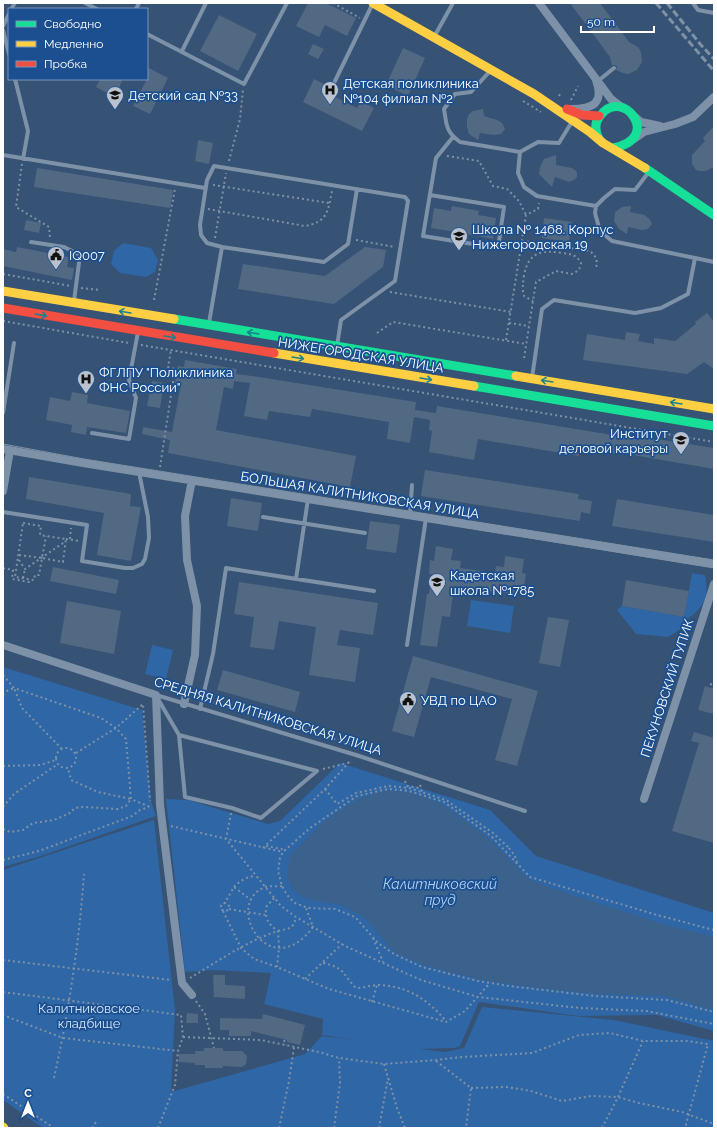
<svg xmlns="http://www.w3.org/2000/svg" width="717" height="1131" viewBox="0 0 717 1131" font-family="Raleway,sans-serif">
<rect width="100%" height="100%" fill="#365274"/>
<!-- green -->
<path fill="#2f66a5" d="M123 243 151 248 158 260 155 272 146 277 120 273 111 264 114 251Z
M692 573 705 575C706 581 707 589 706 595 704 608 690 617 681 624V629L668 637 636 634 617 610 622 606 684 617Z
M471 600 514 606 510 633 467 626Z
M152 645 173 650 166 679 145 674Z
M3 667 142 710 151 801 156 816 41 856 3 867Z
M340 763 490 810 536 856 714 913V1031L657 1015 578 1016 479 1002 460 1046 454 1048 420 1049 445 1052 464 1048 482 1007 614 1020 714 1041V1128H43L3 1100V870L154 820 175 1010 171 1092 305 1054 322 1036 358 1040 322 1035 323 1019 264 1004 271 973 213 970 185 972 166 799 188 800 268 824 280 821Z"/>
<!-- water -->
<path fill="#3b618d" d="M386 790 409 792 441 803 489 838 529 879 545 886 659 923 714 937V1010L665 996 598 994 544 989 481 980 423 965 395 953 384 941 370 923 359 914 340 905 311 900 303 897 293 890 287 876 290 856 323 822 357 799Z"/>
<!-- building -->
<path fill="#526984" d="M308 3H326L356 18 347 36 325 25 319 37 296 26Z
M570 3H600L629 42 638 47 641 52 642 62 637 70 628 74 623 73 616 70 617 66 615 65H612L610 57Z
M219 15 257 34 238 71 200 51Z
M313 44 324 49 318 59 308 54Z
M403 48 425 58 408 96 386 85Z
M147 67 168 78 150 114 133 106 147 79Z
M100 79H123L115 97 96 87Z
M314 79 328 86 325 92 357 108 361 101 374 108 362 131 303 102Z
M483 109 484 116 497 120 502 123 505 129 501 134 494 135 480 133 478 140 469 134 467 127V119L469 114 473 111Z
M714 126V167L706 171H699L696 170 692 164V155L705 141 703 138Z
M198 140 213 143 209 164 195 161Z
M556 155V165L572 168 577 172V177L574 180 569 182 555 177 552 187 539 174 540 167 544 159Z
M37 168 173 190 170 208 34 187Z
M452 206 479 211 478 215 496 218 493 239 466 234 465 237 455 235 456 232 431 228 434 208 451 211Z
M631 206 630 212 645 215 650 220 652 224 648 229 642 230 628 227 627 234 619 229 614 221 615 212 622 207Z
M544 218 572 222 569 242 542 238Z
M26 220 41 223 39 233 24 230Z
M17 247 69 257 67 267 74 268 72 280 3 266V249L16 252Z
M365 247 386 250 383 267 334 304 238 289 243 264 325 276Z
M707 313 714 322V369L704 362 687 374 583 360 587 334 625 340 626 332 640 334 638 341 654 344V338L675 341 696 324 695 322Z
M185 360 237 369 236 374 252 376 416 402 415 410 436 413 437 406 636 439 637 436 714 448V469L633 455 634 449 617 446 616 454 580 449 579 456 478 439 474 460 429 452 432 431 429 430 430 420 414 417 410 443 387 439 389 422 312 409 310 417 269 411 267 420 244 416 250 383 234 381 233 389 224 387 216 430 356 456 350 487 168 453 170 440 142 434 143 427 172 432 181 384 175 383 178 366 184 367Z
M152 381 164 383 160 408 147 406Z
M72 392 88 395 87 403 130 411 126 433 87 427 86 435 71 432 72 425 46 420 50 397 70 401Z
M425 470 579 494 578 499 592 501 590 514 581 512 580 521 421 496Z
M29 477 131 494 130 506 141 507 131 561 97 555 104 513 26 499Z
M231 498 262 503 258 531 227 526Z
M617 499 714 515V542L612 526Z
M370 521 400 525 396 553 366 549Z
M436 546 453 549 451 560 461 561 460 568 495 573 496 566 504 567 505 556 524 559 522 573 526 574 524 587 520 586 518 595 454 586 450 617 442 616 437 647 420 645 427 594H429L432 574H429L430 560 434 561Z
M53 567 119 580 116 594 50 581Z
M626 580 689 591 684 617 622 606Z
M239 582 378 603 373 635 340 630 337 645 360 648 355 682 309 675 316 627 279 621 274 650 250 647 254 617 234 614Z
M67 601 121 611 114 654 60 643Z
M548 617 569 620 560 667 539 663Z
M413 656 538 691 517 766 495 760 512 699 431 677 414 737 392 731Z
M223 670 300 692 295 712 217 690Z
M705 686 714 689V714L698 710Z
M694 732 714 738V843L672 831 699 743 691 741Z
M213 975H225V985L245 986V999L214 997Z
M187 1013 198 1014V1023H186Z
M263 1014 305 1025 300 1045 287 1042V1040L251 1031V1036H229V1030H220V1018L262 1019Z
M204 1048H223V1051H242L247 1056 246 1064 242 1067 223 1066V1068H205V1065H195V1063L179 1062V1054H195V1051H204Z"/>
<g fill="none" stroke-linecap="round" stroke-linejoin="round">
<!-- path -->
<path stroke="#7d92a8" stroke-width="2" stroke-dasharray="2 3" stroke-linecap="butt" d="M333 3 360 18
M559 96 560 94
M571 100 578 86
M523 101 541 112
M447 156 479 161 493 186 507 189 519 201 526 215
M229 161 240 119 243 90
M22 164 16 207 49 227 50 238
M213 185 329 203
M208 209 305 226C327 222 328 212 332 191
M215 238 226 173
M356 240 395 247
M522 241 590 251C596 256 598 260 596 268
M3 274 71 286
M81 288 100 290
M390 292 511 312
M154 300 175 189
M3 321 129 343
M509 323 529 326
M377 333 393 322 526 344
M506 340 526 215 538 209 539 203
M141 345 714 442
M524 358C528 333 532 307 536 282L556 271 572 274 579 270 581 263C577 255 571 254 563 253 542 250 529 251 524 275 523 283 522 289 524 296L533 301
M160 467 175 369 168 367 171 350
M23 523 41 526 40 535 66 539 63 562 42 558 39 575H35L34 580 15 577Z
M66 539 79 541
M70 539 71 528
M19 555 42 558 46 536
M19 560 25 569 66 541
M3 568 13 570 12 579 29 582 30 579
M23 578 25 569
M3 675 14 688 101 718 116 728 126 739 131 799 150 807
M710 684 714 685
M3 695 7 691 14 688 22 708 62 749
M209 701 367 749
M56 758a10 10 0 1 1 20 0a10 10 0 1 1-20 0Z
M76 753 116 728 143 704 150 801
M3 766 40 765 56 760
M323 769 348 763
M405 781 407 786 419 788 420 785
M420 785 422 789 421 792
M325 789 337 804 356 793 388 786 409 788 446 800 493 833 508 847
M3 807 14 794 58 764
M231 813 226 839 281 906 296 917 345 946 421 980 478 997 580 1008 646 1011 714 1024
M171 826 283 852
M3 829 10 832 23 830 33 823 54 820 70 813 75 808 83 807 118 809 126 806 131 799 98 792 71 780 68 768
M266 846 286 850
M263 848 325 789 351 760
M509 848 515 856 517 863
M3 860 39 851 132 816 140 810 149 807
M282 886C276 887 268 885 263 888 224 906 270 985 313 927L306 908
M234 887C240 881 246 877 255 876
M274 898 266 907C265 919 268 924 278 931L279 948 277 967
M221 907a4 4 0 1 1 8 0a4 4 0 1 1-8 0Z
M224 904 234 887 251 900
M229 909 265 915
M223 911 241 948 254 959 277 967 329 989 446 1022 465 1011 489 984
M714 930 657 915 530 877 491 836 444 802 409 791 388 789 357 796 310 828 283 852 280 858 278 871 282 886 287 895 295 903 308 908 335 909 355 917 378 943 394 954 422 967 478 981 509 986 595 996 667 1000 714 1012
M373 938 383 962
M3 960 171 980
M323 963C346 968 342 974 356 988 364 988 371 985 378 985 408 986 427 999 446 1021
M190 978C218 961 247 941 278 931 289 928 293 930 296 917
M305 979 342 944
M3 992 181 1015 183 1037 178 1051 63 1038 3 1015
M196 1001 205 1014 214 1048
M372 1002 377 985
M183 1037 261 1040 319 1052 339 1058 384 1064 436 1060 462 1057 532 1053 579 1035 610 1033 643 1041H687L708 1044 685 1128
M284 1040 286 1045
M436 1061 471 1088 466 1128
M384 1064 397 1108 405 1128
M54 1078C69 1011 79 943 84 874
M471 1088 507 1087 531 1091 562 1101 591 1096 618 1097 639 1103 682 1112 714 1124
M3 1094 54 1128
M92 1128 96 1122
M158 1128 175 1085 178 1051
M279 1128 289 1081 294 1047
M334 1128 340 1083 339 1058
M379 1128 388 1078
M602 1128 618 1097 643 1041"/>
<!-- lane -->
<path stroke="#7d92a8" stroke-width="4" d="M85 3 97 9
M693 3 698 10 714 13
M11 9 15 3
M136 9 139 3
M3 26 9 14
M3 30 9 54
M147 34 244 84 287 3
M434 37 453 3
M182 51 206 3
M491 70 471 92 455 94 444 109C447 125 445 131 460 142L520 152 518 173 524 187 537 196 596 206
M15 79 28 131 23 159
M335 81 373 3
M598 81 614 68
M520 152 538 142 559 143 573 120
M3 155 205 188
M648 173 635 190 615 189 604 198 596 206 595 213 600 231 612 241 695 258
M430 195 504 207 498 248 423 236 436 158 453 137
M31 242 64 247 80 255 74 301
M222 247 324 262 348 244 357 189
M209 323 222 247 207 243 201 235 200 225 207 180 214 166 405 197 408 201 395 281 341 320 337 346
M532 378 542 309 554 300 635 313 661 308 688 294 695 258 714 262
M3 413 14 343
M92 433 129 439 136 398 129 380 138 332
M3 512 87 525 82 561 125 568H133L142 564 145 559 149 538 148 517 139 472
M410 515 412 485
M263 517 365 533
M296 579 308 499
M407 645 426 518
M156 695 356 755 525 811
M158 699 179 735 185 797 232 808 261 818 317 771 179 735
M200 709 213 654 226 568 374 591"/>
<!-- street -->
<path stroke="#7d92a8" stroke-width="8" d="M539 3 611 99 623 108
M571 109C594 109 604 103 596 80
M634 116 641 122 660 126
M634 139 644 132 675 124 693 117 714 97
M3 449 83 463 714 564
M3 491 10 450
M3 645 156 695 160 805 182 983 192 995
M184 704 195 655 197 606 187 560 185 516 192 480
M644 799 714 584"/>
<!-- fast -->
<path stroke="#16e098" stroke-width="9" d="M599 139C595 131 594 123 600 116 622 85 664 139 613 148
M645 168 714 215
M174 319 516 376
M474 386 714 426"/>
<!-- slow -->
<path stroke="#ffcf43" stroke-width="9" d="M373 3 534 94 590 132 603 143 645 168
M3 291 174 319
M274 353 474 386
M516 376 714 409
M3 1127 4 1128"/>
<!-- jam -->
<path stroke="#f24e42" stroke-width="9" d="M567 109 582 115 599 116
M3 308 274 353"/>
<!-- tram -->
<path stroke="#7e92a7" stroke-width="1" d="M3 444 84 459 714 560
M3 452 714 568"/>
<!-- rail -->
<path stroke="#7e92a7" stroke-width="3" stroke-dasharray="7 3" stroke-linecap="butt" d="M656 3 714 71
M667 3 701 45 714 59"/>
</g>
<!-- one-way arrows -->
<defs><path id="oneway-shaft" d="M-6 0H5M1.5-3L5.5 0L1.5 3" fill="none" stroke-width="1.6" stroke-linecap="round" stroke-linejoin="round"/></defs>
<g stroke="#198292">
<use href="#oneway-shaft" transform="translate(125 312) rotate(-171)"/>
<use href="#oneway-shaft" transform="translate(41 315) rotate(10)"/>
<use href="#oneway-shaft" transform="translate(253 333) rotate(-171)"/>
<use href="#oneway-shaft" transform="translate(170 337) rotate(9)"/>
<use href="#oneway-shaft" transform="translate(298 358) rotate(9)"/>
<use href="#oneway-shaft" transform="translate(426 379) rotate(9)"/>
<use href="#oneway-shaft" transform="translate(547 381) rotate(-171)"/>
<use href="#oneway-shaft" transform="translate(676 403) rotate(-171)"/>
</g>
<!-- icons -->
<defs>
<symbol id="hospital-pin" viewBox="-11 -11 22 30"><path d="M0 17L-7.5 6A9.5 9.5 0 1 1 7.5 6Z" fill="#b9c2ce" stroke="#1b4f8f"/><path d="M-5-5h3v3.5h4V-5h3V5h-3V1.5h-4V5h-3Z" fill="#111"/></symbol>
<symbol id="school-pin" viewBox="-11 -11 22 30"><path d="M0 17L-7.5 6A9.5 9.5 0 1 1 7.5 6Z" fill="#b9c2ce" stroke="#1b4f8f"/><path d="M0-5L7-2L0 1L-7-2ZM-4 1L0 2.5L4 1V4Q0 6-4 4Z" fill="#111"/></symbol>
<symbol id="civic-pin" viewBox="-11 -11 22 30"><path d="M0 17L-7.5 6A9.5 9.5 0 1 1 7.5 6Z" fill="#b9c2ce" stroke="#1b4f8f"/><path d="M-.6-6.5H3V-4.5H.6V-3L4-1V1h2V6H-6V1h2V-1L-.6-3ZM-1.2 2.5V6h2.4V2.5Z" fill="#111"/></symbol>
<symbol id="university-pin" viewBox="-11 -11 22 30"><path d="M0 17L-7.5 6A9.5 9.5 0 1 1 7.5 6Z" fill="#b9c2ce" stroke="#1b4f8f"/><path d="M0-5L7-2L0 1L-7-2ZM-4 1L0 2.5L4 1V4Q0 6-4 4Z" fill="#111"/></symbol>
</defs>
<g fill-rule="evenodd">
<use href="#hospital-pin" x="320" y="80" width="20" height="27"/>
<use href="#school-pin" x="105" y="85" width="20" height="27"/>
<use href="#school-pin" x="449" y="226" width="20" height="27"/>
<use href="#civic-pin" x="46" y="245" width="20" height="27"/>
<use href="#hospital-pin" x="76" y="369" width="20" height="27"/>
<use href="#university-pin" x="671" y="430" width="20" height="27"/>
<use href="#school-pin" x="427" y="572" width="20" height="27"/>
<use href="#civic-pin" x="398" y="690" width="20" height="27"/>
</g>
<g text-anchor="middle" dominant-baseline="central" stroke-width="3.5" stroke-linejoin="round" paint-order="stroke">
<!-- poi labels -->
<g font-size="13" fill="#fff" stroke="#1b4f8f" text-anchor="start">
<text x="343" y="83">Детская поликлиника<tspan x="343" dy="15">№104 филиал №2</tspan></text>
<text x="128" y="95">Детский сад №33</text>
<text x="472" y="229">Школа № 1468. Корпус<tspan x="472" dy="15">Нижегородская 19</tspan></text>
<text x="69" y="255">IQ007</text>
<text x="99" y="372">ФГЛПУ "Поликлиника<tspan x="99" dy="15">ФНС России"</tspan></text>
<text x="668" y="433" text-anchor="end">Институт<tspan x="668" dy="15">деловой карьеры</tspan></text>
<text x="450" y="575">Кадетская<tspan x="450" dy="15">школа №1785</tspan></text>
<text x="421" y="700">УВД по ЦАО</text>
</g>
<!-- street labels -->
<g font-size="13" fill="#fff" stroke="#1b4f8f">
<text transform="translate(361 355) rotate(9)">НИЖЕГОРОДСКАЯ УЛИЦА</text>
<text transform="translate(360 495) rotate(9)">БОЛЬШАЯ КАЛИТНИКОВСКАЯ УЛИЦА</text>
<text transform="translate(667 688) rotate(-72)">ПЕКУНОВСКИЙ ТУПИК</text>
<text transform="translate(268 716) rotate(17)">СРЕДНЯЯ КАЛИТНИКОВСКАЯ УЛИЦА</text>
</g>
<!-- park labels -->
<g font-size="13" fill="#cfe3fa" stroke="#1b4f8f">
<text x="89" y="1008">Калитниковское<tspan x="89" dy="15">кладбище</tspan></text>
</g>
<!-- water labels -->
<g font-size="14" font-style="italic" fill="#b5d3f5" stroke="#1b4f8f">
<text x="440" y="884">Калитниковский<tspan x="440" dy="16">пруд</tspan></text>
</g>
</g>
<!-- border -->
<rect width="717" height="1131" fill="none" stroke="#ffffff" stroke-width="8"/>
<!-- legend -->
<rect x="8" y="8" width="140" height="72" fill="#1b4f8f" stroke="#7695bc"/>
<rect x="16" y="21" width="20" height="6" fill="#16e098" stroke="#7695bc"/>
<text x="44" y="28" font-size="12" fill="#ffffff">Свободно</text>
<rect x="16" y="41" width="20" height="6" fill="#ffcf43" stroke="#7695bc"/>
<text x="44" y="48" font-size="12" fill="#ffffff">Медленно</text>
<rect x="16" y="61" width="20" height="6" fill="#f24e42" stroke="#7695bc"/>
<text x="44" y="68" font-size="12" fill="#ffffff">Пробка</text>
<!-- north arrow -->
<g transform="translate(28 1103)" stroke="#1b4f8f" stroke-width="3" paint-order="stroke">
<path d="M0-3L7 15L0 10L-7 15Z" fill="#ffffff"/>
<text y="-6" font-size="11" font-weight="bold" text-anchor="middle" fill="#ffffff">С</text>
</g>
<!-- scale -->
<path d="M581 26v6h73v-6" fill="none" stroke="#ffffff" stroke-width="2"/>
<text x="587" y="26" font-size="12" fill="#ffffff" stroke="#1b4f8f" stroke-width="3" paint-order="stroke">50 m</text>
</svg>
